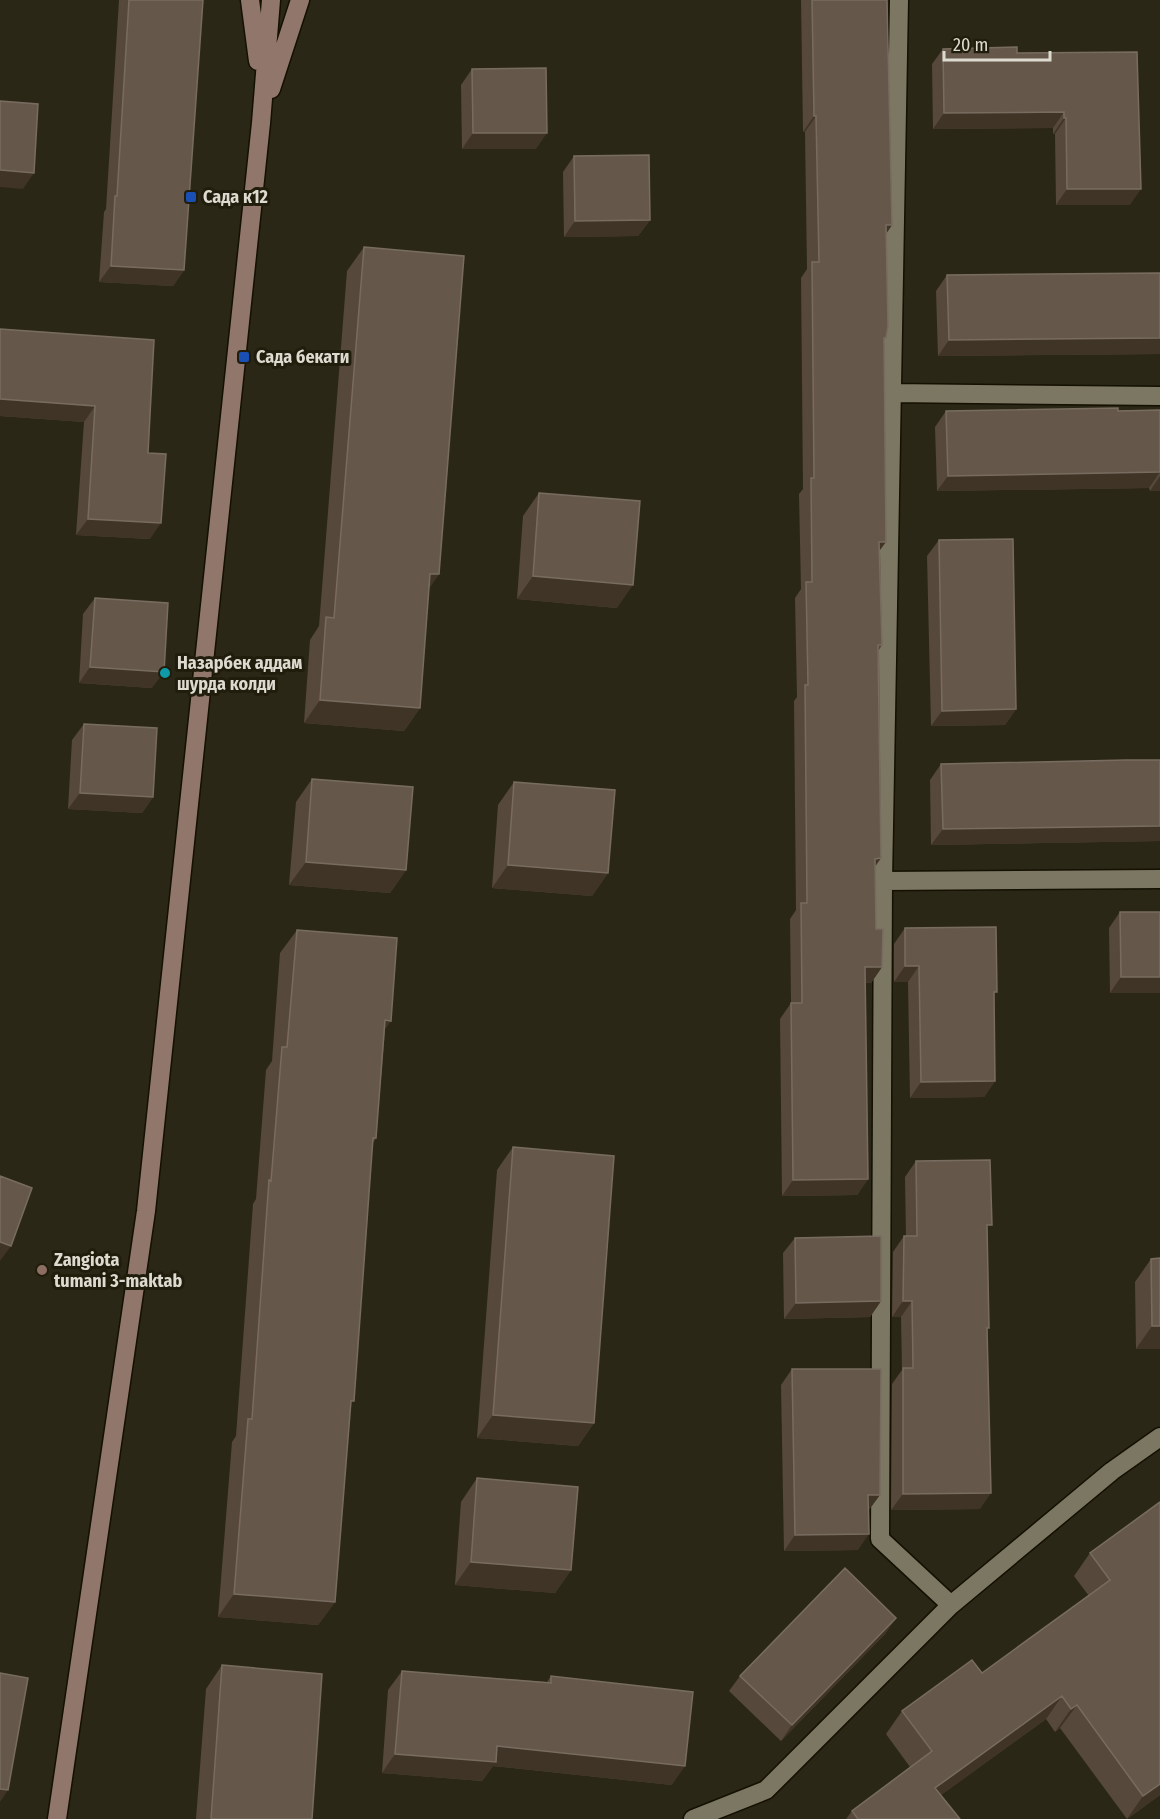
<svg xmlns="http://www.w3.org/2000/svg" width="1160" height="1819" viewBox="0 0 1160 1819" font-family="'Fira Sans Condensed',sans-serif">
<rect width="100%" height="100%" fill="#2b2716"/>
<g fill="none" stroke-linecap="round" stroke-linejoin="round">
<defs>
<path id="street" d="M899 0 883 881 880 1539 951 1605
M893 393 1160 396
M883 881 1160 879
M693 1819 766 1790 951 1605 1112 1471 1160 1437"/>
<path id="secondary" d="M250 0 258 61
M271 89 300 0
M57 1819 146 1211 261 123 271 0"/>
</defs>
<!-- street casing -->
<use href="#street" stroke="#141002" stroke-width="21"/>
<!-- secondary casing -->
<use href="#secondary" stroke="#141002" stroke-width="21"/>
<!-- street -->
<use href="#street" stroke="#7c7763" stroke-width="18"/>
<!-- secondary -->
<use href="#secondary" stroke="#91766b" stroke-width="18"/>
</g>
<!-- wall -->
<path fill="#56483b" d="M119 0H203L184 270 173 286 99 282 104 212 106 209Z
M801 0H887L892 225 886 234 880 551 882 645 879 650 881 858 875 867 876 929 882 967 871 983H865L868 1179 857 1195 782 1196 780 1019 791 1003 790 919 796 910 794 701 797 697 795 598 801 589 799 494 803 489 801 278 807 269 805 132H803Z
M943 49 1017 53 1137 52 1130 205H1056L1055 134H1053V128L933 129 932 64Z
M472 69 536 149H462L461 85Z
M574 156 650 220 638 236 564 237 563 172Z
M364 247 439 574 429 588 420 708 404 731 304 723 310 640 319 626 347 271Z
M1160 273V354L938 356 936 291 947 275Z
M0 329 48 332 148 453 150 539 76 535 84 422 0 416Z
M1160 410V491H1150L1149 488 937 491 935 427 946 411Z
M539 493 617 608 517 599 523 516Z
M939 540 1016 709 1005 725 931 726 927 556Z
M95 598 152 688 79 683 83 614Z
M84 724 153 797 142 813 68 809 72 740Z
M1160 760V841L931 845 930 780 941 764Z
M312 779 406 870 390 893 289 885 296 802Z
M514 782 608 873 592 896 492 888 498 805Z
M1120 912 1160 993H1110L1109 928Z
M905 928 994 996 995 1081 984 1097 910 1098 908 982H894V944Z
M297 930 385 1030 376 1138 373 1143 350 1406 335 1602 318 1625 218 1617 232 1442 236 1436 253 1204 256 1199 266 1070 272 1061 280 953Z
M513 1147 594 1423 578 1446 477 1438 497 1170Z
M916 1161 987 1231V1332L980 1509 891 1510 892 1384 902 1370 901 1317H892L893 1252 904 1236H906L905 1177Z
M795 1238 881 1301 870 1317 784 1319 783 1253Z
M1151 1259 1160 1349H1136L1135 1282Z
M792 1369 869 1510 858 1550 784 1551 781 1385Z
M477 1478 571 1570 555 1593 455 1585 461 1502Z
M1160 1502V1795L1127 1819 1060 1728 1055 1732 1046 1719 941 1795 960 1819H846L852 1811 910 1767 886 1734 902 1711 982 1673 1089 1596 1074 1576 1090 1553Z
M896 1618 885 1634 781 1741 729 1691 740 1676Z
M222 1665 312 1819H196L206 1689Z
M402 1671 547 1682 551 1676 672 1785 493 1766 482 1781 382 1773 388 1690Z"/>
<!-- shaded-wall -->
<path fill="#3f3426" d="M1064 112 1053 128 933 129 944 113Z
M814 116H816L805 132H803Z
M1064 118H1066L1055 134H1053Z
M473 133H547L536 149H462Z
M0 170 34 173 23 189 0 187Z
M1067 189H1141L1130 205H1056Z
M650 220 638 236 564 237 575 221Z
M886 225H892L881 241Z
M111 266 184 270 173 286 99 282Z
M1160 338V354L938 356 949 340Z
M0 399 95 406 84 422 0 416Z
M1160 472 1149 488 937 491 948 476Z
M1160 476V491H1150Z
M88 519 161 523 150 539 76 535Z
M879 542H886L874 558Z
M430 574H439L423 598Z
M533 576 633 585 617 608 517 599Z
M90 667 164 672 152 688 79 683Z
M320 700 420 708 404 731 304 723Z
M1016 709 1005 725 931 726 942 711Z
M80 793 153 797 142 813 68 809Z
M1160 826V841L931 845 943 829Z
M881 858 869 874 875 859Z
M306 862 406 870 390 893 289 885Z
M508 865 608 873 592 896 492 888Z
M905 966H919L908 982H894Z
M865 967H882L871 983H854Z
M1121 977H1160V993H1110Z
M385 1020 391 1021 375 1044Z
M995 1081 984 1097 910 1098 921 1082Z
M868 1179 857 1195 782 1196 793 1180Z
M0 1242 11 1246 0 1261Z
M881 1301 870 1317 784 1319 796 1303Z
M903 1301H912L901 1317H892Z
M1152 1326H1160V1349H1136Z
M493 1415 594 1423 578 1446 477 1438Z
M991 1493 980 1509 891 1510 903 1494Z
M868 1495H880L869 1510Z
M869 1534 858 1550 784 1551 795 1535Z
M471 1562 571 1570 555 1593 455 1585Z
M234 1594 335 1602 318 1625 218 1617Z
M896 1618 885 1634 781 1741 792 1725Z
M1062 1696 1046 1719 919 1811 935 1788Z
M1077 1705 1060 1728 1055 1732 1071 1709Z
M497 1746 685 1766 672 1785 493 1766 482 1781 382 1773 395 1754Z
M1160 1784V1795L1127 1819 1143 1796Z
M0 1789 8 1790 0 1802Z"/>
<!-- building -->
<path fill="#65584b" stroke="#786c60" stroke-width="1.5" d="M129 0H203L184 270 111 266 115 196H117Z
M812 0H887L892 225H886L888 326 886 338H884L886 542H879L882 645H878L881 858 875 859 876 929H883L882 967H865L868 1179 793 1180 791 1003H802L801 903H807L805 685H808L806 582H812L811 478H814L812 262H819L816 116H814Z
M1017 47V53L1137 52 1141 189H1067L1066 118H1064V112L944 113 943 49Z
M546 68 547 133H473L472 69Z
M0 101 38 104 34 173 0 170Z
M649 155 650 220 575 221 574 156Z
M364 247 464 256 439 574H430L420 708 320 700 326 617 334 618Z
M1160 273V338L949 340 947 275Z
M0 329 154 340 148 453 166 454 161 523 88 519 95 406 0 399Z
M1118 408V411L1160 410V472L948 476 946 411Z
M539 493 640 501 633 585 533 576Z
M1013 539 1016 709 942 711 939 540Z
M95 598 168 603 164 672 90 667Z
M84 724 157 728 153 797 80 793Z
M1126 760H1160V826L943 829 941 764Z
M312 779 413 787 406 870 306 862Z
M514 782 615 790 608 873 508 865Z
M1120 912H1160V977H1121Z
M996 927 997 992H994L995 1081 921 1082 919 966H905V928Z
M297 930 397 938 391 1021 385 1020 376 1138H373L354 1401H351L335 1602 234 1594 248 1419H252L269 1180 271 1181 282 1047H287Z
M513 1147 614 1156 594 1423 493 1415Z
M990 1160 992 1225H987L989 1328H987L991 1493 903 1494V1368H913L912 1301H903L904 1236H917L916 1161Z
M0 1176 32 1188 11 1246 0 1242Z
M881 1236V1301L796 1303 795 1238Z
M1160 1258V1326H1152L1151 1259Z
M792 1369H881L880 1495H868L869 1534 795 1535Z
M477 1478 578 1487 571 1570 471 1562Z
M1160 1502V1784L1143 1796 1077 1705 1071 1709 1062 1696 935 1788 960 1819H858L852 1811 932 1751 902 1711 972 1660 982 1673 1110 1580 1090 1553Z
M845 1568 896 1618 792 1725 740 1676Z
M222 1665 322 1674 312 1819H211Z
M402 1671 551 1683V1676L693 1692 685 1766 497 1746 496 1762 395 1754Z
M0 1673 28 1678 8 1790 0 1789Z"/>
<!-- markers -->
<g fill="#1a4fb4" stroke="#211d0c" stroke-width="2">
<rect x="185" y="191" width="12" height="12" rx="3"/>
<rect x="238" y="351" width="12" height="12" rx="3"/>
</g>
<circle fill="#0f9aa8" stroke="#211d0c" stroke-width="2" cx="165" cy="673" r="6"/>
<circle fill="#8d6e63" stroke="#211d0c" stroke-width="2" cx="42" cy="1270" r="6"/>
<g text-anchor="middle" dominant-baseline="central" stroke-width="6" stroke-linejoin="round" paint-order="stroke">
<!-- poi labels -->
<g font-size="18" font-weight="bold" fill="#dddacf" stroke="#211d0c" text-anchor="start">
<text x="203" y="197">Сада к12</text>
<text x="256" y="357">Сада бекати</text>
<text x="177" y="663">Назарбек аддам<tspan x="177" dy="21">шурда колди</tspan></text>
<text x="54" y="1260">Zangiota<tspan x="54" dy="21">tumani 3-maktab</tspan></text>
</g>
</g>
<!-- scale -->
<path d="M944 51v9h106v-9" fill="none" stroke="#dddacf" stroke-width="3"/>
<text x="953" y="51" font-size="18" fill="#dddacf" stroke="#211d0c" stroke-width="4.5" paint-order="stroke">20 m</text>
</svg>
